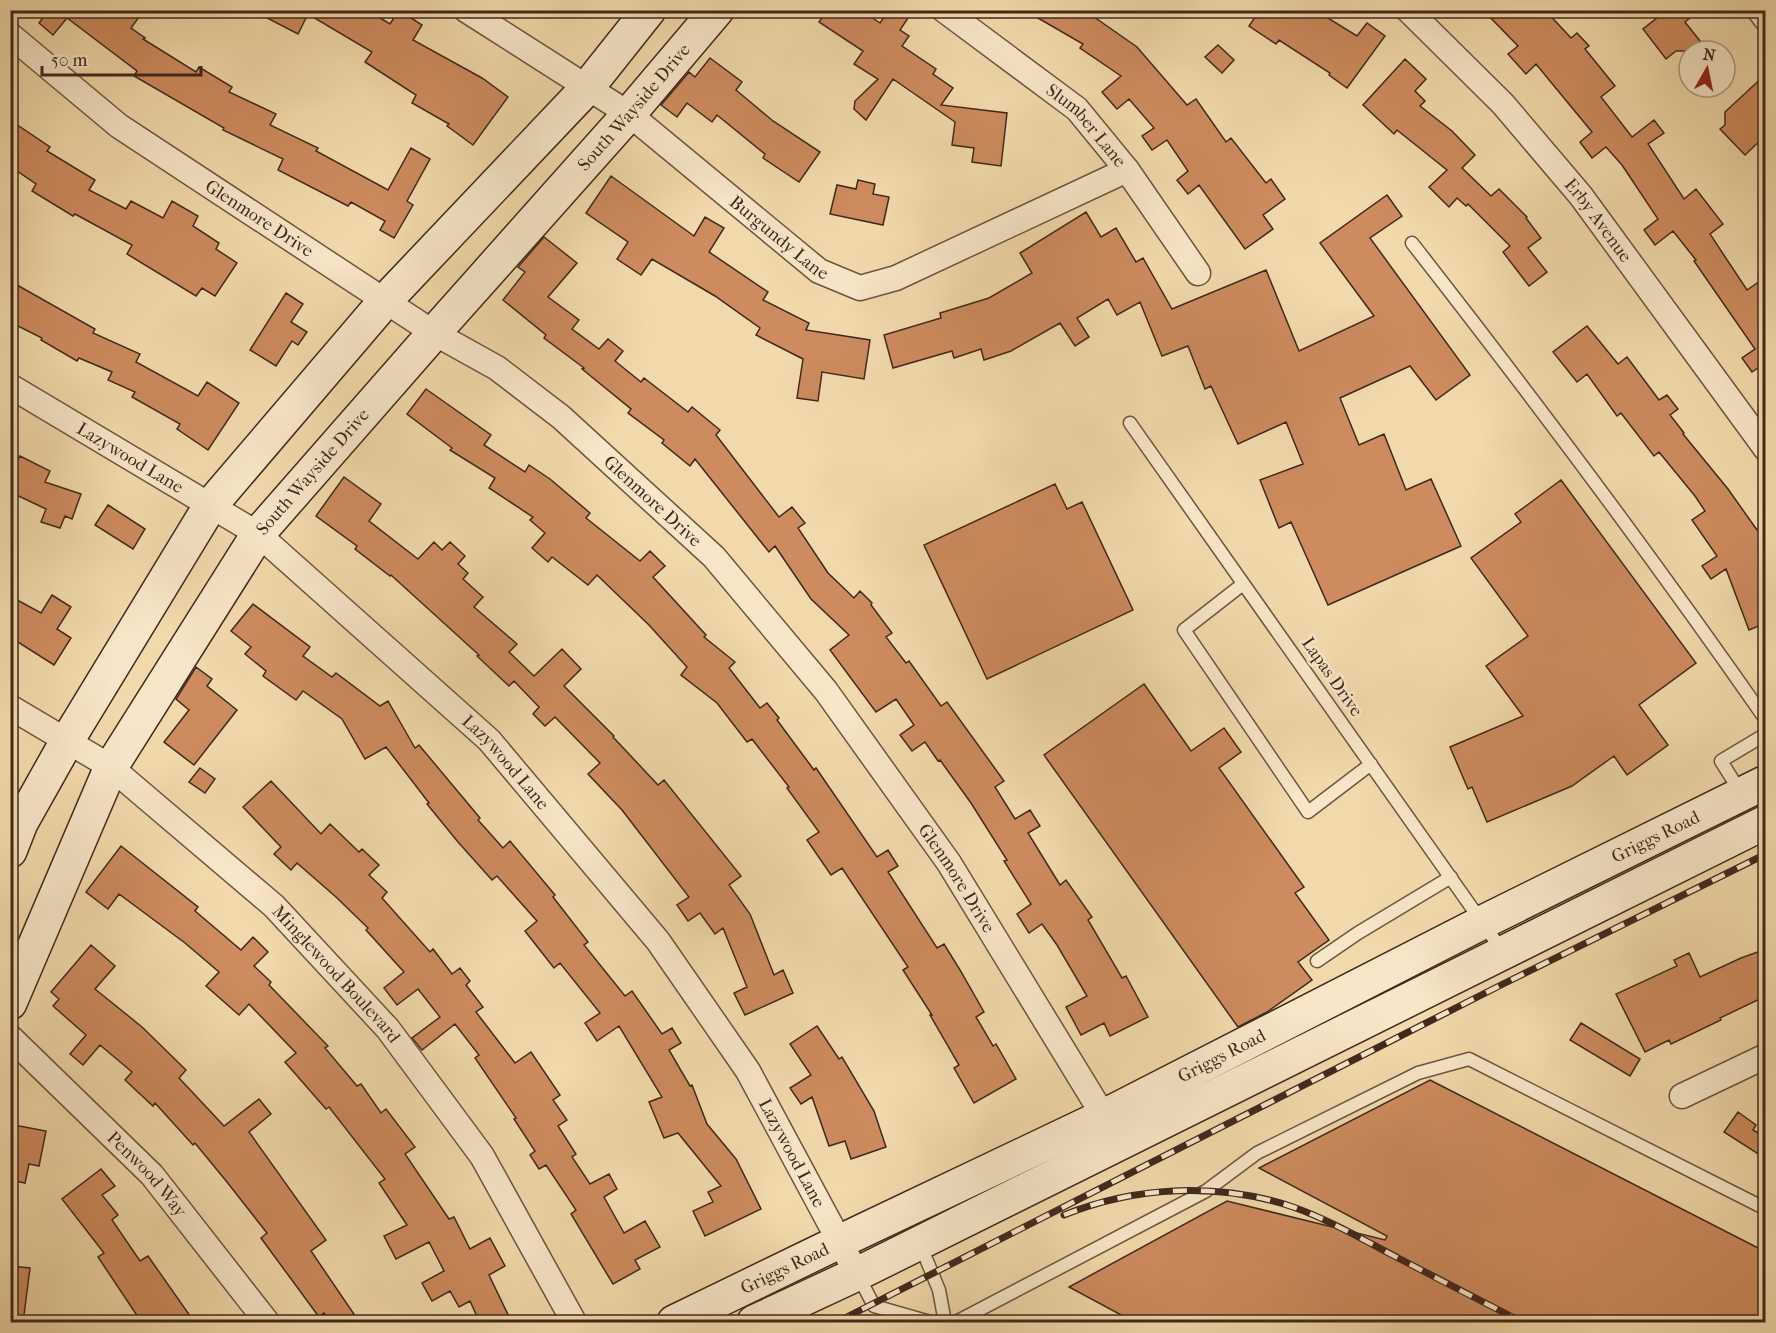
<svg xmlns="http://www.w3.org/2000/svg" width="1776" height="1333" viewBox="0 0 1776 1333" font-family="'IM FELL French Canon',serif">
<rect width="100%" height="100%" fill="#f2d9ab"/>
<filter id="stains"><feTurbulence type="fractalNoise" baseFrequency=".00333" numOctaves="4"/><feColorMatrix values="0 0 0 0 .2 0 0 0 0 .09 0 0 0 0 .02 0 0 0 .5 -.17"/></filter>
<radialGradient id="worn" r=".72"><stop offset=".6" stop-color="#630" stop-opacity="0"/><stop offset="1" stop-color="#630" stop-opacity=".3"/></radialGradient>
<!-- building -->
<path fill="#cd8b5f" stroke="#41281d" stroke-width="1.5" d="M49 10H144L131 28 145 38 143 39 196 72 199 67 232 87 229 92 276 114 270 125 318 148 316 151 388 190 411 148 430 159 407 201 413 205 394 238 380 230 385 221 351 202 348 206 278 170 283 159 223 130 224 128 134 76 137 71 67 18 53 35 39 23Z
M252 10H367L390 24 399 10 422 25 413 40 482 78 508 97 473 145 447 126 449 124 412 103 416 95 365 62 372 52 308 14 298 34Z
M827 10H861L880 23 889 10H896L908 18 900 30 909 36 902 46 936 69 933 74 953 88 941 105 1007 113 1001 166 972 162 974 148 952 145 955 122 893 79 866 120 854 109 855 101 878 79 854 64 863 51 819 22Z
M1024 10H1084L1137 47 1187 105 1196 99 1226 142 1231 138 1266 183 1271 179 1285 199 1263 215 1273 229 1245 249 1199 185 1188 194 1177 180 1188 171 1167 140 1152 150 1142 136 1154 128 1129 99 1117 109 1102 92 1121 76 1080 48 1083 44Z
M1260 10H1315L1357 36 1367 23 1385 36 1347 88 1329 75 1330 73 1279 40 1276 44 1249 26Z
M1483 10H1545L1571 38 1577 33 1589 46 1585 49 1615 86 1601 97 1632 137 1654 120 1664 133 1648 144 1684 199 1696 189 1723 224 1710 234 1747 290 1766 277V364L1765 363 1752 372 1742 358 1755 349 1694 261 1696 260 1673 231 1655 245 1644 230 1658 219 1622 165 1606 147 1592 158 1580 142 1592 132 1536 64 1526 74 1508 54 1518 46Z
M1667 10H1700L1685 22 1708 51H1676L1666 59 1643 29Z
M1218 45 1234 60 1222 73 1205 57Z
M710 58 742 82 736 90 773 121 820 152 799 182 763 158 765 154 717 115 712 122 687 103 677 117 661 105 689 72 695 77Z
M1405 59 1426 79 1415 91 1425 101 1420 106 1452 131 1475 155 1462 168 1491 196 1499 189 1527 217 1526 218 1541 238 1528 248 1547 272 1529 286 1503 252 1510 246 1468 204 1466 206 1457 198 1449 207 1429 187 1447 170 1397 130 1394 134 1363 105Z
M1766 74V135L1745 155 1720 129 1725 125V112Z
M10 120 50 147 47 151 95 180 89 190 126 209 131 201 163 218 172 201 198 216 193 226 219 243 216 249 237 263 215 296 202 288 196 296 127 254 132 245 75 214 73 216 32 191 36 184 10 166Z
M611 176 694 236 705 217 724 228 709 252 768 292 763 300 809 323 806 330 870 340 864 379 822 372 818 401 797 398 803 359 756 335 760 328 715 296 652 259 641 275 617 259 628 242 586 213Z
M858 180 875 184 873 194 889 197 883 225 830 214 837 185 856 189Z
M1387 195 1402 216 1370 238 1470 375 1436 400 1410 366 1340 398 1359 445 1384 434 1406 490 1431 479 1461 546 1328 605 1291 522 1279 528 1260 480 1303 464 1286 422 1238 444 1211 386 1205 389 1188 346 1162 356 1140 302 1117 315 1108 299 1077 318 1089 337 1075 346 1060 323 1011 351 984 360 981 349 954 358 952 351 893 368 884 335 941 318 940 313 989 298 1032 273 1020 253 1086 212 1101 237 1116 228 1136 262 1143 258 1172 309 1266 270 1299 351 1374 316 1320 243Z
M544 237 577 263 548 297 579 320 572 329 599 349 608 339 623 351 615 361 641 382 644 378 688 412 692 407 720 430 716 435 779 517 792 507 805 523 798 528 828 573 854 598 860 591 872 603 871 605 892 633 886 637 906 663 909 661 941 706 947 702 1004 781 995 787 1015 819 1030 810 1040 826 1028 833 1060 885 1066 880 1092 917 1088 920 1122 978 1126 976 1148 1017 1110 1036 1104 1023 1081 1035 1066 1007 1087 996 1057 945 1042 924 1029 933 1017 914 1031 904 1004 861 1007 860 971 803 940 760 938 761 925 742 912 751 900 735 914 725 896 699 876 712 830 650 849 635 811 599 775 546 769 552 695 459 690 466 662 443 664 440 628 413 631 409 582 369 584 368 544 338 546 335 503 300 525 272 518 267Z
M10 281 95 329 93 333 140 354 136 362 198 396 207 382 239 403 208 450 177 429 180 424 132 397 135 392 108 380 112 372 79 358 77 361 41 340 42 338 10 322Z
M286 293 303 304 291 322 307 332 298 345 292 341 276 366 250 350Z
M1587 326 1618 364 1627 357 1659 400 1667 395 1678 409 1670 415 1684 433 1683 434 1728 489 1757 530 1766 525V623L1749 630 1726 569 1711 579 1702 566 1717 556 1692 520 1705 511 1695 496 1659 452 1654 456 1621 413 1617 416 1587 374 1577 382 1553 352Z
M426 389 491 435 484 445 525 472 529 465 550 479 590 513 586 518 640 561 650 551 665 566 653 577 706 635 704 637 735 662 729 668 760 708 767 703 779 718 777 720 814 770 816 768 877 857 888 850 898 866 888 872 937 948 944 944 960 970 984 1012 976 1017 993 1046 996 1044 1016 1079 974 1103 954 1068 959 1065 930 1015H932L903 970 908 967 842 868 831 875 807 840 819 832 787 788 789 787 752 739 747 742 717 703 681 675 687 667 649 625 597 575 588 585 552 557 548 562 532 548 545 533 530 520 533 517 489 488 495 478 450 450 452 448 407 414Z
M20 456 50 471 45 482 81 494 72 519 65 516 60 528 41 522 46 509 10 492V476Z
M344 477 381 504 369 521 418 559 434 542 442 550 450 542 465 556 458 564 468 573 463 579 483 597 474 607 517 644 509 652 534 676 562 649 581 669 564 686 614 736 613 737 658 785 664 780 741 876 729 885 750 914 774 975 783 970 793 993 745 1015 734 993 747 987 723 928 715 934 700 913 688 921 677 905 689 897 622 810 588 774 600 763 555 717 545 726 533 714 539 707 514 681 509 686 477 656 479 655 391 575 390 576 355 549 357 546 316 516Z
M1561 480 1696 663 1639 705 1668 745 1627 775 1614 756 1572 786 1487 822 1472 787 1468 789 1450 747 1523 716 1486 666 1528 636 1471 558 1521 522 1515 514Z
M1055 484 1067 509 1082 502 1133 610 987 679 924 545Z
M108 505 145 529 133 549 95 525Z
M52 595 71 607 57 629 71 638 54 665 10 637V596L41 613Z
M253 604 310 647 303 656 332 677 336 673 380 706 388 701 415 748 419 745 480 818 478 820 503 848 510 841 555 895 553 897 588 942 584 945 625 996 632 991 662 1034 672 1028 681 1043 669 1050 690 1086 692 1085 707 1124 736 1159 761 1209 705 1236 693 1211 713 1202 708 1192 721 1186 678 1133 664 1138 649 1102 662 1097 619 1026 597 1041 585 1023 600 1013 560 963 554 968 525 931 537 921 497 876 492 880 458 842 427 804 429 803 386 747 365 759 342 719 303 691 296 700 263 676 266 671 245 654 251 647 231 631Z
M196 667 212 679 207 686 237 710 194 765 164 742 189 710 176 699Z
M1144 684 1191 751 1224 728 1241 752 1219 768 1304 887 1295 893 1329 940 1298 962 1312 980 1267 1012 1238 1027 1044 755Z
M200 768 215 779 205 793 189 782Z
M271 781 321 834 330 824 359 852 362 849 379 865 369 875 387 892 382 898 430 952 433 949 452 974 460 968 470 981 466 985 483 1007 476 1012 515 1063 531 1052 560 1095 553 1100 567 1120 558 1126 576 1154 572 1157 590 1184 609 1174 617 1189 604 1197 624 1233 645 1221 660 1247 635 1260 640 1269 613 1284 571 1214 576 1210 546 1165 539 1169 530 1155 535 1151 514 1119 516 1118 475 1058 479 1055 455 1024 422 1050 412 1038 440 1017 418 989 397 1005 384 988 404 972 366 930 368 928 336 897 297 863 291 870 274 854 281 847 243 807Z
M121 846 198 907 195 911 241 950 253 937 268 952 254 966 271 982 269 985 328 1046 325 1048 357 1086 361 1084 381 1113 386 1109 415 1147 405 1154 449 1219 454 1217 470 1249 490 1238 505 1266 489 1275 512 1323H480L470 1301 459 1307 450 1291 432 1301 422 1283 444 1271 429 1242 396 1259 384 1236 407 1225 379 1183 385 1179 329 1107 326 1109 285 1062 296 1053 249 1004 239 1015 206 986 219 972 185 943 119 894 108 909 86 892Z
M91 945 115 966 95 989 142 1027 186 1070 179 1078 224 1126 259 1099 271 1114 249 1132 326 1240 311 1251 360 1323H329L324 1313 319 1317 261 1238 267 1233 227 1182 195 1143 193 1145 155 1103 153 1106 125 1080 132 1072 100 1045 83 1065 70 1054 86 1035 53 1006 59 999 51 992Z
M1766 949V996L1720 1018 1721 1020 1671 1044 1669 1040 1645 1052 1616 994 1677 966 1674 960 1689 953 1700 977 1741 958Z
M1581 1023 1640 1059 1630 1076 1570 1040Z
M817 1026 839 1059 842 1057 874 1111 886 1147 851 1159 845 1141 829 1146 812 1097 801 1104 790 1088 811 1075 790 1044Z
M1430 1080 1766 1252V1323H1136L1069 1287 1227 1201 1385 1240 1387 1236 1259 1168Z
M1738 1112 1756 1125 1753 1130 1766 1138V1159L1724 1132Z
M14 1125 46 1131 39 1166 29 1164 25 1183 10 1180V1145Z
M101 1169 115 1186 102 1195 118 1215 112 1220 140 1261 148 1256 195 1323H142L98 1257 104 1253 62 1199Z
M10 1266 30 1268 23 1323H10Z"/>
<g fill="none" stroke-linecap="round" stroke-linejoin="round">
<defs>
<path id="service" d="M1412 243C1534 399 1653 558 1766 720
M1130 423 1503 952
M1243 584 1184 630 1308 812 1371 764
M1741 793 1721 761 1766 734
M1317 961 1358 933 1451 877
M920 1244 939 1290 945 1322
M858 1275 874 1306 930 1322
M956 1322 1206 1191 1257 1153 1418 1073 1469 1059 1766 1209"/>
<g id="minor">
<path id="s1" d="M466 10 629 114 819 271 860 288 896 278 1127 170"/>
<path id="s2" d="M944 10 1077 109 1127 170 1198 273"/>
<path id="s3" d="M1408 10 1503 104 1581 196 1766 449"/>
<path d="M1759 10 1766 19"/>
<path id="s4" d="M10 35 119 126 434 333 497 368 561 417 714 557 826 691 949 863 1111 1128"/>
<path id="s5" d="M10 386 258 534 489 740 658 941 748 1071 857 1274"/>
<path id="s6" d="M10 707 111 767 121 776 274 906 388 1029 482 1156 574 1322"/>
<path id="s7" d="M10 1037 152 1175 267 1322"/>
<path d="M1682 1096 1766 1056"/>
</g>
<g id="secondary">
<path d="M10 851 21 823 67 741 210 506 385 301 587 88 649 10"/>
<path id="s8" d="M10 1003 111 767 258 534 434 333 629 114 717 10"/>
<path id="s9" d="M674 1322 841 1241 1104 1116 1483 922 1766 782"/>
<path d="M754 1322 857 1274 1766 822"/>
</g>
</defs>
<!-- service casing -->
<use href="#service" stroke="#6d5440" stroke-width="15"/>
<!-- minor casing -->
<use href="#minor" stroke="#6d5440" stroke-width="27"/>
<!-- secondary casing -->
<use href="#secondary" stroke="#41281d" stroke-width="36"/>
<!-- service -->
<use href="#service" stroke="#f7e6c8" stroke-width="12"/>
<!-- minor -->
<use href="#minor" stroke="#f7e6c8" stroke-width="24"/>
<!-- secondary -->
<use href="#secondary" stroke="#f7e6c8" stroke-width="33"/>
<defs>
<path id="rail" d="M1064 1215C1136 1186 1219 1182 1293 1207 1330 1220 1365 1241 1400 1259 1440 1280 1481 1301 1522 1322
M837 1322 1499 986 1766 854"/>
</defs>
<!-- rail casing -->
<use href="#rail" stroke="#41281d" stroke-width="7"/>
<!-- rail -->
<use href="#rail" stroke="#f7e6c8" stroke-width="4.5" stroke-dasharray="14" stroke-linecap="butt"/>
</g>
<g text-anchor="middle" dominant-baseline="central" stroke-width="5" stroke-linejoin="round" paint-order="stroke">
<!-- street labels -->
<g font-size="18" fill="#41281d" stroke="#f7e6c8">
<text stroke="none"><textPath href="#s8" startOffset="1101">South Wayside Drive</textPath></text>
<text stroke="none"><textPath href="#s2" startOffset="184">Slumber Lane</textPath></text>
<text stroke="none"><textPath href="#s4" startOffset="310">Glenmore Drive</textPath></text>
<text stroke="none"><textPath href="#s3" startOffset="284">Erby Avenue</textPath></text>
<text stroke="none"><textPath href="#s1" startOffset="388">Burgundy Lane</textPath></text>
<text stroke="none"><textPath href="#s5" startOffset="140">Lazywood Lane</textPath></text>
<text stroke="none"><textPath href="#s8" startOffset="615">South Wayside Drive</textPath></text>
<text stroke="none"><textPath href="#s4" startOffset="796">Glenmore Drive</textPath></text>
<text transform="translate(1332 677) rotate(55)">Lapas Drive</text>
<text stroke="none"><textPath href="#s5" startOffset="626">Lazywood Lane</textPath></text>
<text stroke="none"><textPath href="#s9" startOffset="1095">Griggs Road</textPath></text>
<text stroke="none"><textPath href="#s4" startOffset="1282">Glenmore Drive</textPath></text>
<text stroke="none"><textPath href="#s6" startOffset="424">Minglewood Boulevard</textPath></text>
<text stroke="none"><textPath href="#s9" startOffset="609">Griggs Road</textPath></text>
<text stroke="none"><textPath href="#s5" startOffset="1112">Lazywood Lane</textPath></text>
<text stroke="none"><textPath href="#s7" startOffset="194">Penwood Way</textPath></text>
<text stroke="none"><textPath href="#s9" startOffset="123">Griggs Road</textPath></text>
</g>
</g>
<!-- margin -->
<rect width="1776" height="1333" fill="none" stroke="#f2d9ab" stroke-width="36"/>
<rect x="12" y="12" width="1752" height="1309" fill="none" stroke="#41281d" stroke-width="3"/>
<rect x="18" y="18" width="1740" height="1297" fill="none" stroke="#41281d" stroke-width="1.5"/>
<!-- north arrow -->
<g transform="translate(1707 69) rotate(9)"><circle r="28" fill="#f7e6c8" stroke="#ae9a84" stroke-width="1.5"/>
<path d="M0-4.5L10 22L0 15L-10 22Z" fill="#8f2418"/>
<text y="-9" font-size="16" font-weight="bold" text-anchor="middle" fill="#41281d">N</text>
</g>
<!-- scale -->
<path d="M42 66v9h159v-9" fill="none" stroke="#41281d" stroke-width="3"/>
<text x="51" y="66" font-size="18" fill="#41281d" stroke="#f7e6c8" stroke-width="4.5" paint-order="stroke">50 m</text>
<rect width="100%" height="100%" filter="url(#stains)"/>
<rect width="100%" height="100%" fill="url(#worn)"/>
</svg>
